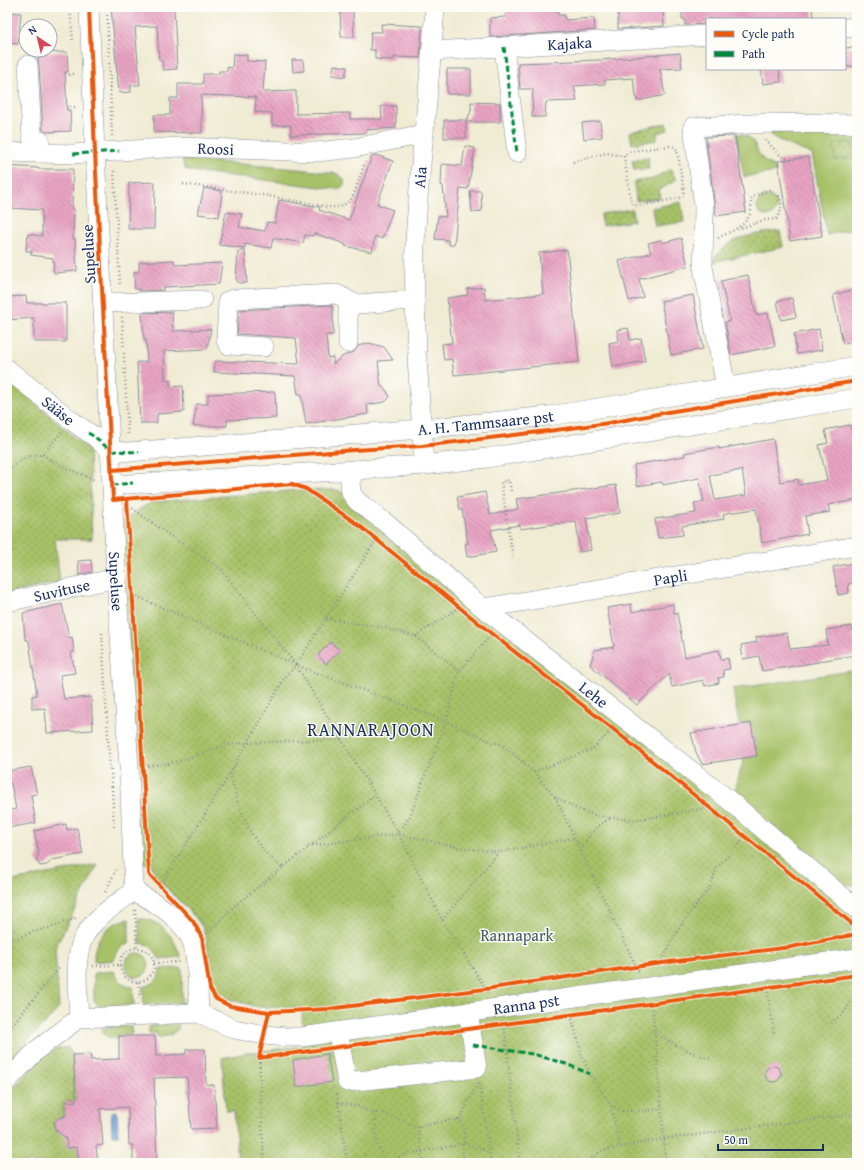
<svg xmlns="http://www.w3.org/2000/svg" width="864" height="1170" viewBox="0 0 864 1170" font-family="'Gentium Book Plus',serif">
<defs>
<pattern id="park-dots" width="8" height="8" patternUnits="userSpaceOnUse"><rect width="8" height="8" fill="#a7c167"/><path d="M2 2h.1M6 6h.1" fill="none" stroke="#879d58" stroke-width="1.8" stroke-linecap="round"/></pattern>
<pattern id="building-back-hatch" width="6" height="6" patternUnits="userSpaceOnUse"><rect width="6" height="6" fill="#e9a4c3"/><path d="M-1 5l2 2M0 0l6 6M5-1l2 2" fill="none" stroke="#bc86a2"/></pattern>
</defs>
<rect width="100%" height="100%" fill="#fdfcf7"/>
<filter id="ink" filterUnits="userSpaceOnUse"><feTurbulence type="fractalNoise" baseFrequency=".025" numOctaves="2"/><feDisplacementMap in="SourceGraphic" scale="8" xChannelSelector="R" yChannelSelector="G"/><feConvolveMatrix kernelMatrix="1 2 1 2 8 2 1 2 1" color-interpolation-filters="sRGB"/></filter>
<filter id="wash" filterUnits="userSpaceOnUse"><feTurbulence type="fractalNoise" baseFrequency=".012" numOctaves="4" result="noise"/><feDisplacementMap in="SourceGraphic" scale="16" xChannelSelector="R" yChannelSelector="G"/><feGaussianBlur stdDeviation="0.9" result="paint"/><feColorMatrix in="noise" values="0 0 0 0 0 0 0 0 0 0 0 0 0 0 0 0 0 1.4 0 .05"/><feComposite in="paint" operator="in"/></filter>
<g filter="url(#wash)">
<rect width="100%" height="100%" fill="#f0ebd3"/>
<!-- green -->
<path fill="#a7c167" stroke="#617862" d="M857 130V228L827 235 812 154C800 149 776 142 769 132Z
M736 134C756 135 753 146 762 158 765 162 771 165 775 167L776 172 744 177Z
M182 159 297 169 333 173 338 174 344 179V184L342 187 337 189 191 171 185 169Z
M757 206a10 10 0 1 1 20 0a10 10 0 1 1-20 0Z
M857 670V886L855 885H846L734 794 744 758 757 756 751 723 739 725 733 689Z
M139 918C163 921 173 936 181 957L159 959C155 950 151 944 140 943Z
M129 919V944C121 945 116 952 114 960L94 962C93 939 107 923 129 919Z
M125 965a12 12 0 1 1 24 0a12 12 0 1 1-24 0Z
M182 968V1003L144 1005 143 987C153 985 160 979 160 969Z
M114 971C118 980 123 987 133 987L134 1005 100 1007 94 1001V973Z
M175 1024 179 1025 178 1029 170 1035 158 1038 157 1033 149 1034V1026Z
M131 1026 132 1034 118 1035 117 1039 110 1038 101 1032 102 1028Z"/>
<!-- park -->
<path fill="url(#park-dots)" stroke="#617862" d="M666 123 668 130 657 133V140L632 144 630 132Z
M852 142 854 158 835 160 834 144Z
M648 157 649 169 634 170 632 160Z
M671 169 676 180 659 190 660 198 636 201 634 182 652 179Z
M681 202 684 222 655 226 652 208Z
M632 209 634 221 602 226 601 214Z
M780 231 783 247 713 262C714 257 718 253 722 250 739 234 759 234 780 231Z
M7 378 89 450 92 539H55L60 582 7 594Z
M299 490H337L345 494 856 914 851 928 856 966 857 967V1163H238L234 1111H226L222 1058 247 1053 303 1046 302 1008 259 1007 228 999 219 993 215 985 209 960 206 936 203 928 196 918 156 877 150 864 139 862 123 520 143 507 152 502Z
M98 864 55 948 59 1008 7 1063V882Z
M68 1047 73 1055 76 1101 65 1102V1116L59 1118 54 1122 55 1129 60 1133 66 1134 67 1147H77L79 1163H7V1095L44 1055 55 1049Z"/>
<!-- water -->
<path fill="#6b9dd6" stroke="#43669a" d="M117 1111 118 1135H112L111 1112Z"/>
<g id="blocks">
<!-- building -->
<path fill="url(#building-back-hatch)" fill-rule="evenodd" d="M111 7 163 8V7H174L177 69 163 70 162 60H159L157 26 135 27 140 85H131V92L119 93Z
M340 7H353L354 37H341Z
M506 7H523V10H558V15H565V20L594 18 595 30 490 37V18L506 17Z
M642 7H663L664 26 618 29V10L642 9Z
M728 7H733V9L763 7H812L813 19H707V24L685 25V19H682V11Z
M7 12 21 13 18 44 7 43Z
M381 24 422 26 420 58 394 57V60L375 59V50H370L371 32H382Z
M857 47V66L845 67V48Z
M67 52 68 72H65L67 110H70L71 131 46 132 43 130 39 64 37 53Z
M680 53 682 68 660 69 665 95 637 101 633 78 605 80V84L574 86 577 101 546 102 545 117H532L533 89H520L518 63 600 60Z
M233 54 247 55V61L265 62 263 92 296 91V114L350 113V119H382L381 106H396V128L366 130V133L291 135V125H272V113L255 112 256 97 201 95 202 133 154 132V115H170V98H178V84H203V74H219V71H227V67L232 68Z
M292 60H303L304 71 293 72Z
M334 65 347 67 345 77 332 75Z
M447 69H471V94H447Z
M761 69H779L781 82 763 84Z
M471 102 500 103V122H466L471 111Z
M444 120H466V138H444Z
M600 121 602 137 584 139 582 123Z
M735 136 746 212 716 216 706 137Z
M465 146 475 148 468 189 460 188 454 245H449L448 240 435 239 438 216 446 217 443 186 441 185 442 164 462 166Z
M376 155 393 161 377 204 393 210 382 239 375 236 372 252 345 246V244L314 233 313 236 305 235 303 243 273 238 271 248 245 244V248L219 245 226 212 242 214 239 227 265 231 267 222 275 223 279 200 320 207 319 210 349 220 372 156Z
M809 157 822 236 790 241 778 161Z
M7 166 38 168V169H73L72 209H74L73 239H75L77 271 54 273 53 258 31 255 32 251H26L28 234 42 236V210L9 208 11 189H7Z
M155 182 154 229H128L129 183Z
M204 188 222 191 219 217 198 214Z
M470 191H481L482 211 472 212Z
M681 238 688 266 639 279 643 297 629 301 619 261 651 253 648 243 661 240 662 243Z
M567 250 579 362 454 375 452 359 444 360 442 345V344L452 343 447 298 468 295 467 289 484 287 485 300 543 294 539 253Z
M238 251H245L247 283H239L236 280Z
M174 260 175 265 222 263 219 284 164 287V290L139 291V289H135L134 272H139V262Z
M748 275 756 315 768 313 775 346 731 355 725 322 730 321 721 281Z
M853 290 857 306V342L843 344 833 295Z
M693 295 703 349 671 355 661 301Z
M26 296 27 303H66V342H34V318L7 320V297Z
M792 298 796 317 781 320 777 301Z
M331 305 333 308V335H326L328 358 333 357V364L343 356 354 352 358 346 369 343 384 347 393 360 378 361 381 386 386 390 390 397 385 402 367 405 368 414 306 424 301 394H298L295 376 214 372 215 361 299 364 296 338 237 334 239 310Z
M172 312 173 331 211 329 207 349 164 351 165 380H170V387L183 386 184 412 157 414V423H140L137 362H147L146 340H144L142 313Z
M628 328 630 340 641 338 645 361 613 367 609 343 619 341 617 330Z
M819 329 822 350 797 354 794 334Z
M275 392 276 418 227 420V426H193L197 404H208V394Z
M850 425 853 437 857 436V448L854 449 857 461V500L828 505 830 512 805 516 808 534 762 543 756 509 727 513 723 515 724 519 682 526 683 535 658 538 655 519 696 513 694 503 704 502 699 478 663 485 662 482 637 486 634 465 685 456 684 453 719 447V449L773 439 780 482 798 479 799 485 827 480 819 445 828 443 825 430ZM742 470 746 495 715 500 710 475Z
M616 485 620 513 586 518 591 550 580 552 576 521 520 529V525L491 530 496 552 467 557 465 544 468 543 462 510H460L457 497 485 492 490 515 518 509 516 499Z
M91 560 92 572 79 575 78 561Z
M853 563 857 583 848 584 849 593 838 595 833 567Z
M62 604 69 638 72 637 74 652H71L75 673 60 675 64 699 91 697 93 730 47 733 45 708 32 709V696L37 695 29 641 25 639 23 613Z
M631 604 632 612 673 604 674 613H677L685 657 719 650 721 660 728 658 730 669 723 670 724 677 718 678 719 683 705 686 703 680 672 687 669 674 637 705 590 665 595 650 614 647 607 608Z
M852 626 856 655 819 661V662L762 671 759 656 743 659 741 645 757 642 756 637 787 633 790 649 828 645 826 630Z
M331 642 340 651 326 664 318 655Z
M751 723 757 756 702 764 696 752 691 733Z
M31 767 37 794 31 795 36 823 7 828V811L16 809 11 783H7V771Z
M66 824 67 830 77 828 83 854 52 860 47 865 40 866 36 860 39 853 34 831Z
M119 1036H155L156 1056 186 1054V1049H205L206 1084 214 1085 217 1128 191 1129 187 1077 154 1078 157 1163H133V1145H129L128 1107 100 1109 103 1145 96 1146 98 1163H79L77 1147 67 1148 66 1138 55 1129 54 1122 59 1118 65 1116V1102L76 1101 73 1055 90 1054 91 1060 119 1059Z
M327 1054 332 1082 296 1087 293 1060Z
M765 1074a8 8 0 1 1 16 0a8 8 0 1 1-16 0Z"/>
</g>
</g>
<g filter="url(#ink)">
<use href="#blocks" fill-opacity="0" stroke="#868d98" stroke-width="1"/>
<g fill="none" stroke-linecap="round" stroke-linejoin="round">
<defs>
<g id="minor">
<path id="s1" d="M89 7 95 153 112 485 116 578 129 767 134 891"/>
<path d="M845 28 857 27"/>
<path d="M504 47 517 153"/>
<path id="s2" d="M432 51 707 35"/>
<path d="M28 65 32 138 40 141 39 153"/>
<path id="s3" d="M7 152 73 154 180 147 317 152 354 148 424 134"/>
<path d="M348 302V343"/>
<path d="M103 303 202 300"/>
<path d="M264 347 229 345 226 340 228 301 233 299 336 294C345 297 346 301 357 304L415 300"/>
<path id="s4" d="M417 348C415 313 414 279 415 244 419 165 430 86 435 7"/>
<path d="M417 357 424 465"/>
<path id="s5" d="M7 369 72 421 95 437 111 451"/>
<path d="M726 387 703 267 704 206 693 127 769 123 857 124"/>
<path id="s6" d="M111 451 128 452 421 429 549 416 857 366"/>
<path id="s7" d="M355 470 350 482 351 493 357 501 387 524 472 599 730 801 857 909"/>
<path d="M112 485 355 470 424 465 487 458 857 398"/>
<path id="s8" d="M7 602 116 578"/>
<path id="s9" d="M484 608 857 546"/>
<path d="M134 891C156 903 177 915 190 937 198 951 198 996 199 1013"/>
<path id="s10" d="M79 1018 199 1013 234 1029 265 1035 286 1037H302L497 1008 857 958"/>
<path d="M79 1018C78 996 74 961 82 941 92 918 115 905 134 891"/>
<path d="M338 1032 347 1082 477 1068 468 1012"/>
<path d="M7 1081 38 1049 79 1018"/>
</g>
</defs>
<!-- minor casing -->
<use href="#minor" stroke="#868d98" stroke-width="20"/>
<!-- path -->
<path stroke="#868d98" stroke-width="2.5" stroke-dasharray="1 3" stroke-linecap="butt" d="M70 7 73 42
M107 7 112 136
M65 75 75 74
M66 107H76
M765 140 779 154 788 160
M669 146 675 147 677 150 684 191 683 196 679 198 639 206 634 205 631 200 624 156 627 153 632 151Z
M573 162 606 153 624 156
M114 171 120 286
M183 184 269 196 328 207H340L347 203 353 197 365 162
M718 238C731 231 748 226 751 210 752 205 750 202 752 197L769 190 778 194C782 204 783 210 776 219L765 220 738 229
M122 317 128 436
M42 455 66 468 95 480
M7 469 30 455H42L62 432
M511 491 509 480 501 482 513 558
M129 506 175 539 221 569 296 665 399 834 442 920 489 994
M133 595 296 665 446 721 492 742 501 744 534 772 554 796 577 809 597 816 634 820 661 816 712 807
M326 619 381 627 415 636 459 671
M102 633 110 771
M415 636 459 608
M144 766 165 764 180 761 225 745 247 743 342 739
M111 770 114 827
M534 772 593 749 613 729
M230 774C237 802 248 838 270 857 274 861 278 864 282 867
M555 797 639 972
M399 834 410 816 446 721 459 671 492 634
M308 846 399 834 456 847 499 852 574 838
M581 852C586 835 596 826 611 818
M160 886 230 774 285 677 296 665 378 537
M105 892 116 870
M135 910 137 948
M442 920 499 852
M206 934 234 906 375 795
M7 943 32 932 52 927 74 919 77 916
M120 965a17 17 0 1 1 34 0a17 17 0 1 1-34 0Z
M154 963 180 962
M660 964 681 924 710 887 717 868 746 836
M93 966 120 965
M138 982 140 1000
M767 988 774 1033
M652 1001 666 1163
M571 1015 582 1056 590 1074 611 1106 620 1147
M831 1023 843 1014 857 993
M504 1025 520 1163
M7 1031 60 967
M655 1032C672 1044 690 1053 710 1059
M259 1058 264 1163
M479 1082 491 1163
M337 1094 347 1163
M338 1103 360 1107 371 1113H383L418 1127 454 1119C465 1122 465 1133 464 1143L459 1145 422 1151 408 1154 383 1163
M611 1106 623 1111H645L661 1109
M376 1113C375 1134 376 1143 384 1162
M459 1120 478 1083
M418 1127 423 1163
M464 1143 489 1152
M462 1144 464 1163
M585 1163 601 1151 664 1139 857 1114"/>
<!-- minor -->
<use href="#minor" stroke="#fff" stroke-width="19"/>
<!-- quiet -->
<path stroke="#00873e" stroke-width="3" stroke-dasharray="6 3" stroke-linecap="butt" d="M504 47 517 153
M73 154 119 151
M88 433 95 437 111 451
M111 451 139 452
M112 485 133 483
M473 1045 533 1054 566 1064 590 1074"/>
<defs>
<path id="cycleway" d="M89 7 95 153 113 500 292 484 306 489 360 526 492 634 613 729 850 922 854 927 857 939
M112 470 354 450 422 446 556 430 609 423 668 412 857 381
M127 500 149 874 193 921 202 938 210 989 216 999 230 1006 269 1012 328 1009 485 989 669 962 791 947 857 934
M269 1012 259 1058 857 975"/>
</defs>
<!-- cycleway casing -->
<use href="#cycleway" stroke="#fdfcf7" stroke-width="6"/>
<!-- cycleway -->
<use href="#cycleway" stroke="#e8590c" stroke-width="4"/>
</g>
</g>
<g text-anchor="middle" dominant-baseline="central" stroke-width="3" stroke-linejoin="round" paint-order="stroke">
<!-- street labels -->
<g font-size="16" fill="#1b2f5e" stroke="#fdfcf7">
<text stroke="none"><textPath href="#s2" startOffset="138">Kajaka</textPath></text>
<text stroke="none"><textPath href="#s3" startOffset="209">Roosi</textPath></text>
<text stroke="none"><textPath href="#s4" startOffset="171">Aia</textPath></text>
<text transform="translate(88 254) rotate(-93)">Supeluse</text>
<text stroke="none"><textPath href="#s5" startOffset="66">Sääse</textPath></text>
<text stroke="none"><textPath href="#s6" startOffset="376">A. H. Tammsaare pst</textPath></text>
<text stroke="none"><textPath href="#s9" startOffset="189">Papli</textPath></text>
<text stroke="none"><textPath href="#s1" startOffset="575">Supeluse</textPath></text>
<text stroke="none"><textPath href="#s8" startOffset="56">Suvituse</textPath></text>
<text stroke="none"><textPath href="#s7" startOffset="340">Lehe</textPath></text>
<text stroke="none"><textPath href="#s10" startOffset="454">Ranna pst</textPath></text>
</g>
<!-- park labels -->
<g font-size="16" fill="#455b61" stroke="#fdfcf7">
<text x="517" y="935">Rannapark</text>
</g>
<!-- quarter labels -->
<g font-size="18" letter-spacing="1" fill="#1b2f5e" stroke="#fdfcf7">
<text x="371" y="729">RANNARAJOON</text>
</g>
</g>
<!-- margin -->
<rect width="864" height="1170" fill="none" stroke="#fdfcf7" stroke-width="24"/>
<!-- legend -->
<rect x="706" y="18" width="140" height="52" fill="#fdfcf7" stroke="#a3aaba"/>
<rect x="714" y="31" width="20" height="6" fill="#e8590c" stroke="#a3aaba"/>
<text x="742" y="38" font-size="12" fill="#1b2f5e">Cycle path</text>
<rect x="714" y="51" width="20" height="6" fill="#00873e" stroke="#a3aaba"/>
<text x="742" y="58" font-size="12" fill="#1b2f5e">Path</text>
<!-- north arrow -->
<g transform="translate(38 38) rotate(325)"><circle r="19" fill="#fdfcf7" stroke="#a3aaba"/>
<path d="M0-3L7 15L0 10L-7 15Z" fill="#d1495b"/>
<text y="-6" font-size="11" font-weight="bold" text-anchor="middle" fill="#1b2f5e">N</text>
</g>
<!-- scale -->
<path d="M718 1144v6h105v-6" fill="none" stroke="#1b2f5e" stroke-width="2"/>
<text x="724" y="1144" font-size="12" fill="#1b2f5e" stroke="#fdfcf7" stroke-width="3" paint-order="stroke">50 m</text>
</svg>
